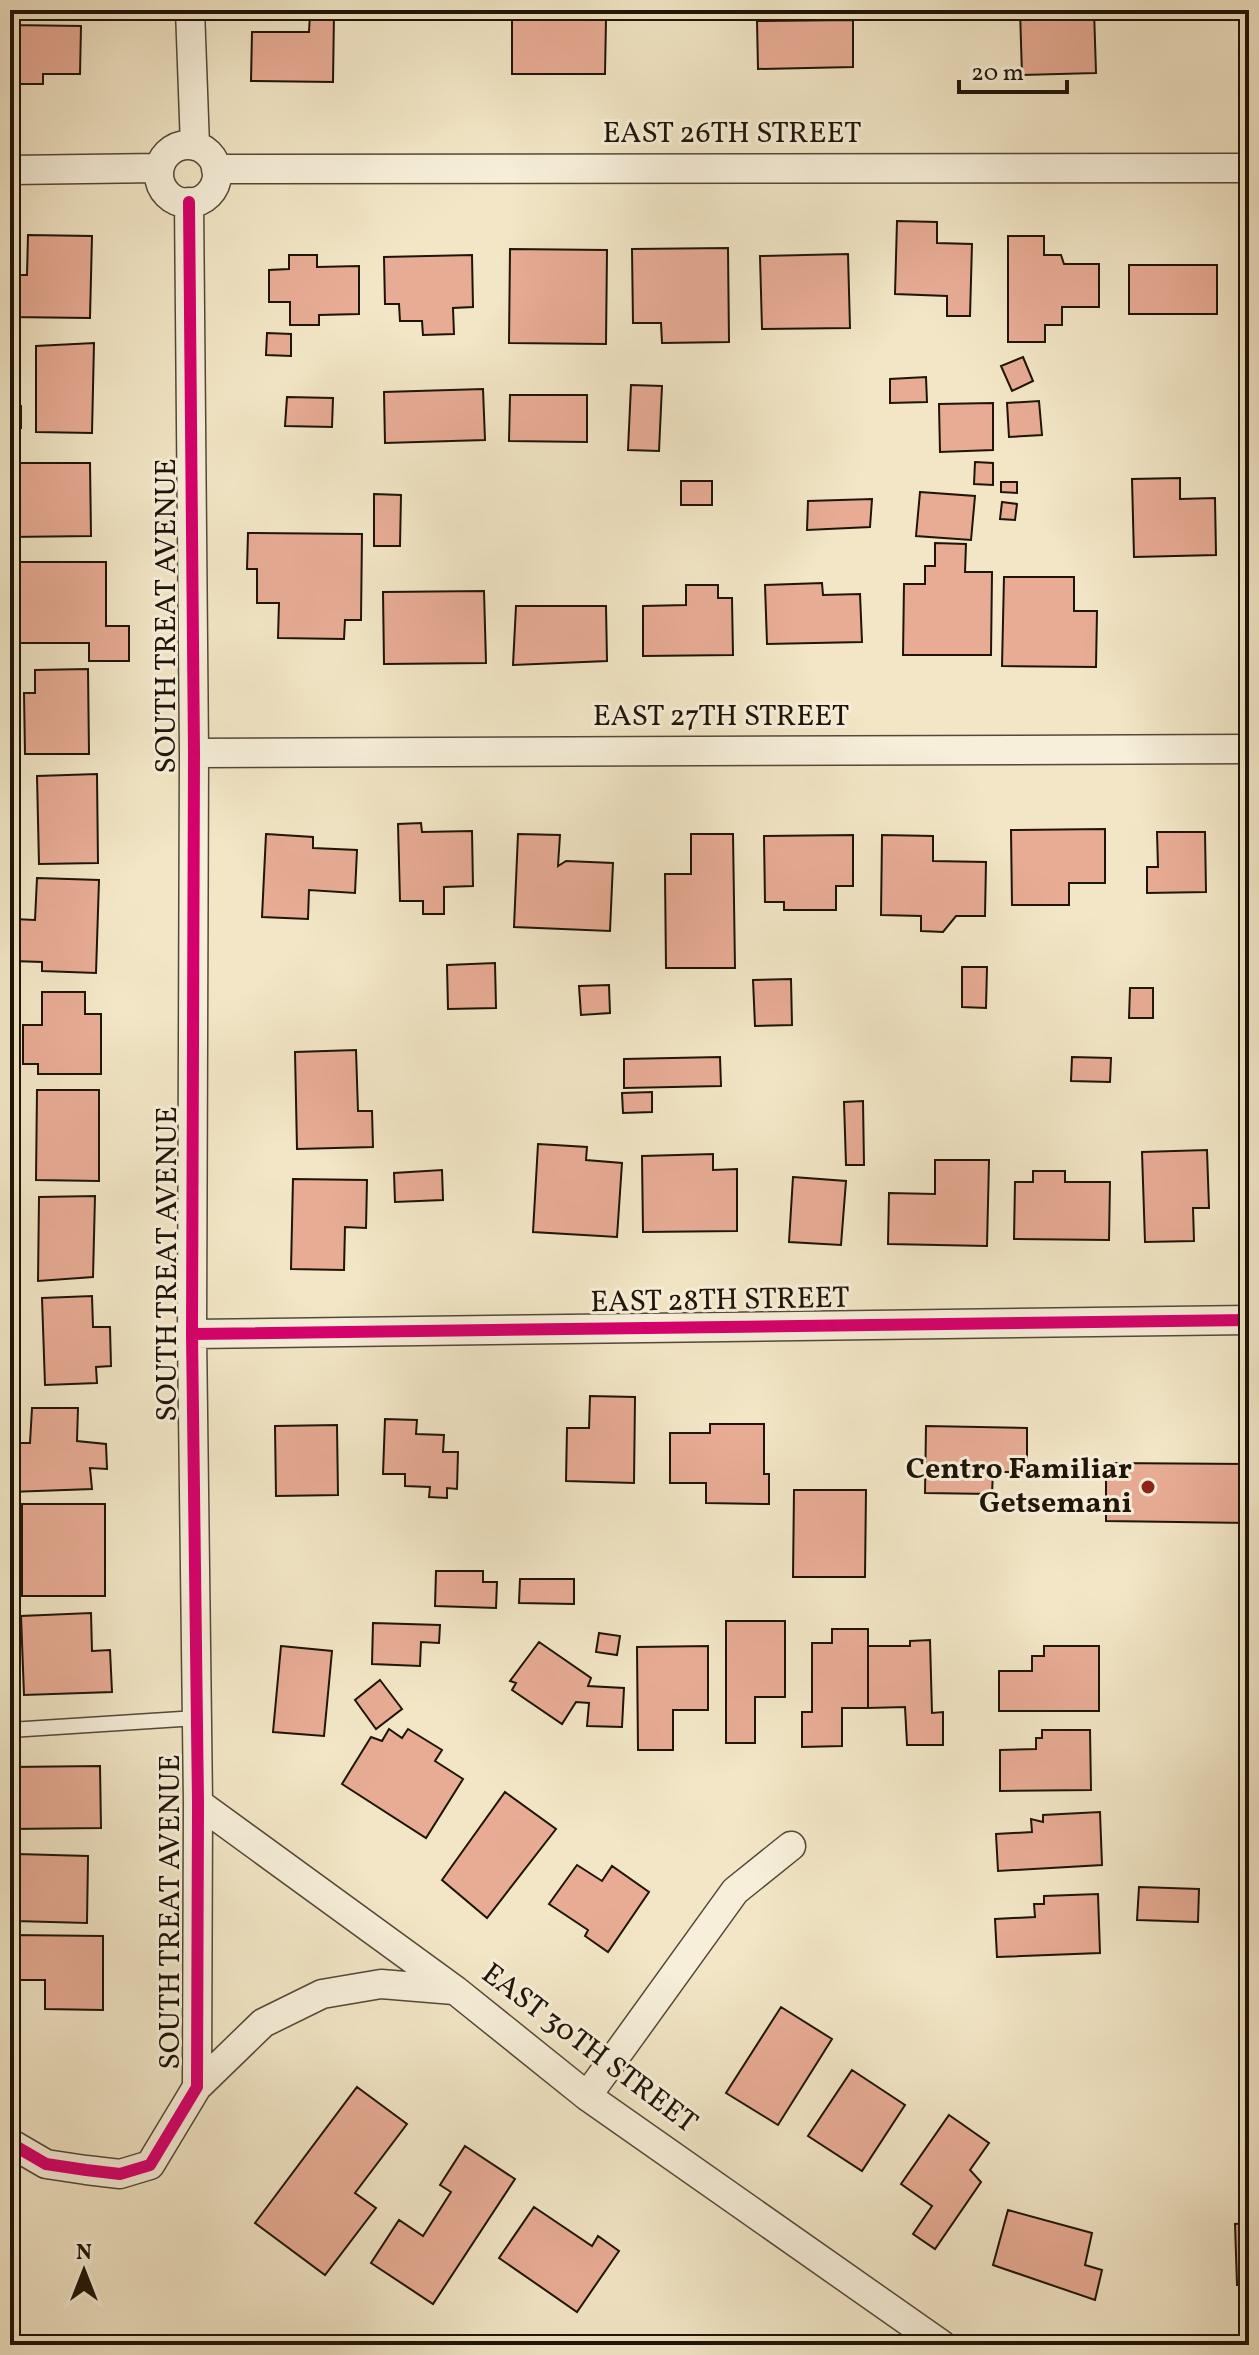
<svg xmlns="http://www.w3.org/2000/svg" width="1259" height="2355" viewBox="0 0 1259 2355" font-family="Vollkorn,serif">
<rect width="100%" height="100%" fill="#f2e6c6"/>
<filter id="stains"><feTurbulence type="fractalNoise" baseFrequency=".0025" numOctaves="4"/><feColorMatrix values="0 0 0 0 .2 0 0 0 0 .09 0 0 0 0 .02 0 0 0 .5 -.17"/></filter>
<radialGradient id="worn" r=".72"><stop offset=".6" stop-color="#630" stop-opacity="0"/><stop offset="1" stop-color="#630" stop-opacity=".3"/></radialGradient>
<!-- building -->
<path fill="#e8ac95" stroke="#1e1407" stroke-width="2" d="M10 10 11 25 81 26 80 74H43V84H10Z
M512 10H580L579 19H606L605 74H512Z
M1020 10H1094L1096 73 1022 75Z
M310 13H334L333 82 251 81 252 32H309Z
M853 20V67L758 69 757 21Z
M897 221 937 222V243L972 244 970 316H947V296L895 294Z
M28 235 92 236 90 318 10 317V275H27Z
M1008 236H1044V255H1061L1064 264H1099V307H1062V325H1045V342H1008Z
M728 248 729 342 662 343 661 323H633L632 249Z
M510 249 607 250 606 344 509 343Z
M848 254 850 328 762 329 760 256Z
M289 255H317V267L359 266V314L319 315V325H290V302H269V270L289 269Z
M472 255 473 307 453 308 454 334 423 335 422 321H400L399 304H385L384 257Z
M1129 265H1217V314H1129Z
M267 333 291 334V356L266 355Z
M94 343 92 433 36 432V346Z
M1023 357 1033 381 1012 391 1001 366Z
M926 377 927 402 890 403V379Z
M631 385 662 386 659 451 628 450Z
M483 389 485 440 385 443 384 392Z
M510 395H587V442L509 441Z
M287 397 333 398 332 427 285 426Z
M1039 401 1042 435 1009 437 1007 403Z
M993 403V450L940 452 939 404Z
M10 406H21V428H10Z
M975 462 993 463V485L974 484Z
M10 463H90L91 536 10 537Z
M1180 478V499L1215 498 1216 555 1134 557 1132 479Z
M681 481H712V505H681Z
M1001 482H1017V493L1001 492Z
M920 492 975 496 971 540 916 536Z
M374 494 401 495 400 546H374Z
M872 499 870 527 807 530 808 501Z
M1002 502 1017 504 1015 520 1000 519Z
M248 533 362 534 361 620H345L344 639 278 638 279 603H257V569H247Z
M935 543 966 544 965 572H992L991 655H903L904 584H925V566H935Z
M14 562H106V626H129V661H89V643H10V603H14Z
M1004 577H1074V611H1097L1096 667 1002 666Z
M822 583 823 595 860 594 862 642 767 644 765 585Z
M686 585H718V598H732L733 655 643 656V606L686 605Z
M484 591 486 663 384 664 383 592Z
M516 606H606L607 661 513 665Z
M88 669 89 754H25L24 693H35V670Z
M97 774 98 863 39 864 37 776Z
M421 823 422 832 472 831 473 886 444 887V914H423V901H400L398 824Z
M1105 829V883H1069V905H1012L1011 830Z
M1157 832H1205L1206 892 1147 893V867H1158Z
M266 834 313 837V848L357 850 355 893 309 890 308 919 262 917Z
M518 834 560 835 558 866 566 861 613 863 610 931 514 927Z
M691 834H733L735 968H666L665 874H691Z
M853 835V886H836V910H784V902H765L764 836Z
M882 835 933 836V861L986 862 985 916H956L943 932 921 931V916L881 915Z
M37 878 99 880 96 973 42 971V962L13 961 14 919 35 920Z
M495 963 496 1008 448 1009 447 965Z
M962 967H987L986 1008 962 1007Z
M791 979 792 1025 755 1026 753 980Z
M609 985 610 1013 581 1015 579 986Z
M1130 988H1153V1018H1129Z
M42 992H85V1014H101V1074H38V1064H23V1025H42Z
M356 1050 358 1111H372L373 1147 297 1149 295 1052Z
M720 1057 721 1086 624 1088V1059Z
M1072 1057 1111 1058 1110 1082 1071 1081Z
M37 1090H99V1181L36 1180Z
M652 1092V1112L623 1113 622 1093Z
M863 1101 864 1165H846L844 1102Z
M538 1144 587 1147 586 1160 622 1163 617 1237 533 1232Z
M1207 1150 1209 1208H1193L1194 1241 1145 1242 1142 1152Z
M713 1154V1170L737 1169V1231L643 1232 642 1156Z
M935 1160H989L987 1246 888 1244 889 1193 935 1194Z
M442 1170 443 1200 395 1202 394 1173Z
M1033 1171H1065V1182H1110L1109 1240 1014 1239 1015 1182H1033Z
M793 1177 846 1181 841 1245 789 1242Z
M293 1179 367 1180 366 1228 345 1227 344 1270 291 1269Z
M95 1196 93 1277 38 1281 39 1197Z
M92 1296 93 1327H110L111 1366 96 1367 97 1383 45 1385 42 1298Z
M590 1396 635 1397 634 1483 566 1481 567 1428H589Z
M32 1408H78L77 1441 106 1444 107 1469 90 1468 92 1489 10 1492V1443H30Z
M385 1419 417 1420 416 1434 444 1435 443 1452H458L457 1489 447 1488V1498L429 1497 430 1487 405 1486V1474H383Z
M710 1424H764V1474H769V1504L706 1503V1483H670V1433H710Z
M337 1425 338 1495 276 1496 275 1426Z
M926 1426 1027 1428V1472H993L992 1494 925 1493Z
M1106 1463 1249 1464V1523L1106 1521Z
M794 1490H866L865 1577H793Z
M22 1504H105V1596H22Z
M436 1571H483V1582H497L496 1608 435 1606Z
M520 1579H574V1604L519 1603Z
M91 1613 92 1651 110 1650 112 1692 24 1695 21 1616Z
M726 1621H785V1697H755V1743H726Z
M373 1623 440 1625 439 1643 421 1642 420 1666 372 1664Z
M832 1629H868V1708H842V1746L802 1747V1712H812V1643H832Z
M599 1633 620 1636 617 1655 596 1652Z
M930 1640 932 1713 943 1712V1745H907L905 1707 868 1708V1646H910V1641Z
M539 1642 591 1678 588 1686 624 1688 622 1727 587 1726 589 1703 576 1702 562 1724 512 1690 516 1683 510 1681Z
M281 1646 332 1651 324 1736 273 1732Z
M708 1646V1710H673V1750H638L637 1647Z
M1044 1646H1099V1711H999V1671H1032V1656H1044Z
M380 1680 402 1709 376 1729 355 1700Z
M389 1729 402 1738 408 1729 442 1750 435 1761 463 1779 426 1838 342 1784 371 1737 382 1741Z
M1042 1730H1090L1091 1790 1000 1791V1750L1036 1749V1738H1042Z
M100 1766 101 1828 10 1829V1767Z
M505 1792 556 1829 487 1918 442 1880Z
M1100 1812 1102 1865 998 1871 996 1834 1032 1832 1031 1819 1043 1822V1815Z
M17 1854 88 1856 87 1923 15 1921Z
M577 1865 602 1881 612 1866 649 1892 608 1952 585 1936 588 1930 549 1904Z
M1139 1887 1199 1889 1198 1922 1137 1920Z
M1098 1894 1100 1953 997 1957 995 1919 1035 1917 1034 1904H1044V1896Z
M12 1935 103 1936V2010L45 2009V1980H11Z
M781 2007 832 2039 778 2125 726 2093Z
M852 2070 905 2105 862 2171 808 2136Z
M357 2087 407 2124 355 2193 376 2208 325 2275 255 2223Z
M949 2115 989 2143 970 2170 981 2182 935 2249 913 2234 932 2206 901 2184Z
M465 2146 515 2179 433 2304 371 2263 399 2220 423 2236 451 2192 440 2185Z
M534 2207 592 2246 598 2236 619 2251 577 2312 499 2258Z
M1008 2210 1092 2233 1085 2265 1102 2270 1095 2300 993 2265Z
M1249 2223V2285H1237L1235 2224Z"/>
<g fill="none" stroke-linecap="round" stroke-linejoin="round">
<defs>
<path id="lane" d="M10 1730 197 1718"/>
<path id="street" d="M190 10 195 146
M159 174a29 29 0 1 1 58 0a29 29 0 1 1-58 0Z
M216 169 1249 168
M10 170 159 168
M194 753 1249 749
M192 1334 1249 1320
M198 1803 455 1990 587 2096 942 2345
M197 2087 263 2023 322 1994 381 1984 454 1990
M587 2096 735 1891 791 1846
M10 2143 46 2164 86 2170 120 2174 150 2165 197 2087 198 1803 192 1334 194 753 189 202"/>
</defs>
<!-- lane casing -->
<use href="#lane" stroke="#534837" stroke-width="17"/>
<!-- street casing -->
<use href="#street" stroke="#534837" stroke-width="31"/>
<!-- lane -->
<use href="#lane" stroke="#f7efda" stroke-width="14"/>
<!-- street -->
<use href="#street" stroke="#f7efda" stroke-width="28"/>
<defs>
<path id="cycleway" d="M192 1334 1249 1320
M10 2143 46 2164 86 2170 120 2174 150 2165 197 2087 198 1803 192 1334 194 753 189 202"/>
</defs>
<!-- cycleway casing -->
<use href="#cycleway" stroke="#f7efda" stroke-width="17"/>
<!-- cycleway -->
<use href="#cycleway" stroke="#d6006c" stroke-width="12"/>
</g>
<!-- markers -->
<circle fill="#8f2418" stroke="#f7efda" stroke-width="3" cx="1148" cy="1487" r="8"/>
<g text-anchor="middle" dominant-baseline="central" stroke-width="6" stroke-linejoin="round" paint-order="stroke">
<!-- street labels -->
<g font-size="30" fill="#1e1407" stroke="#f7efda">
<text x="732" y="134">EAST 26TH STREET</text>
<text transform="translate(167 616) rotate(-90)">SOUTH TREAT AVENUE</text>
<text x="721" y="717">EAST 27TH STREET</text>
<text transform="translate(168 1264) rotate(-90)">SOUTH TREAT AVENUE</text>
<text transform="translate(720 1301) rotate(-1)">EAST 28TH STREET</text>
<text transform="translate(171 1912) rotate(-90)">SOUTH TREAT AVENUE</text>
<text transform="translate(589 2049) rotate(37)">EAST 30TH STREET</text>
</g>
<!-- poi labels -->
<g font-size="30" font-weight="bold" fill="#1e1407" stroke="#f7efda" text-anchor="end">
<text x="1132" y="1470">Centro Familiar<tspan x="1132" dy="34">Getsemani</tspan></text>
</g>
</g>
<!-- margin -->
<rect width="1259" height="2355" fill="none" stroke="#f2e6c6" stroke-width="40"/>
<rect x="12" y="12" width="1235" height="2331" fill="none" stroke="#1e1407" stroke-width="4"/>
<rect x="20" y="20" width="1219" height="2315" fill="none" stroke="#1e1407" stroke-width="2"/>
<!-- north arrow -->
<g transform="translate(84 2271)" stroke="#f7efda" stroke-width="6" paint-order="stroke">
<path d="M0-6L14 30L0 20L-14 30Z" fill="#1e1407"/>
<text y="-12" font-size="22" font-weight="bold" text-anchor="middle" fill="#1e1407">N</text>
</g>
<!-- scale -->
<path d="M959 80v12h108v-12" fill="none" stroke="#1e1407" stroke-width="4"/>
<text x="971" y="80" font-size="24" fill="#1e1407" stroke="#f7efda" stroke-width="6" paint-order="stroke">20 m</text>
<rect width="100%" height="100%" filter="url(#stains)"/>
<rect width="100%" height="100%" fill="url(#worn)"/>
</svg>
